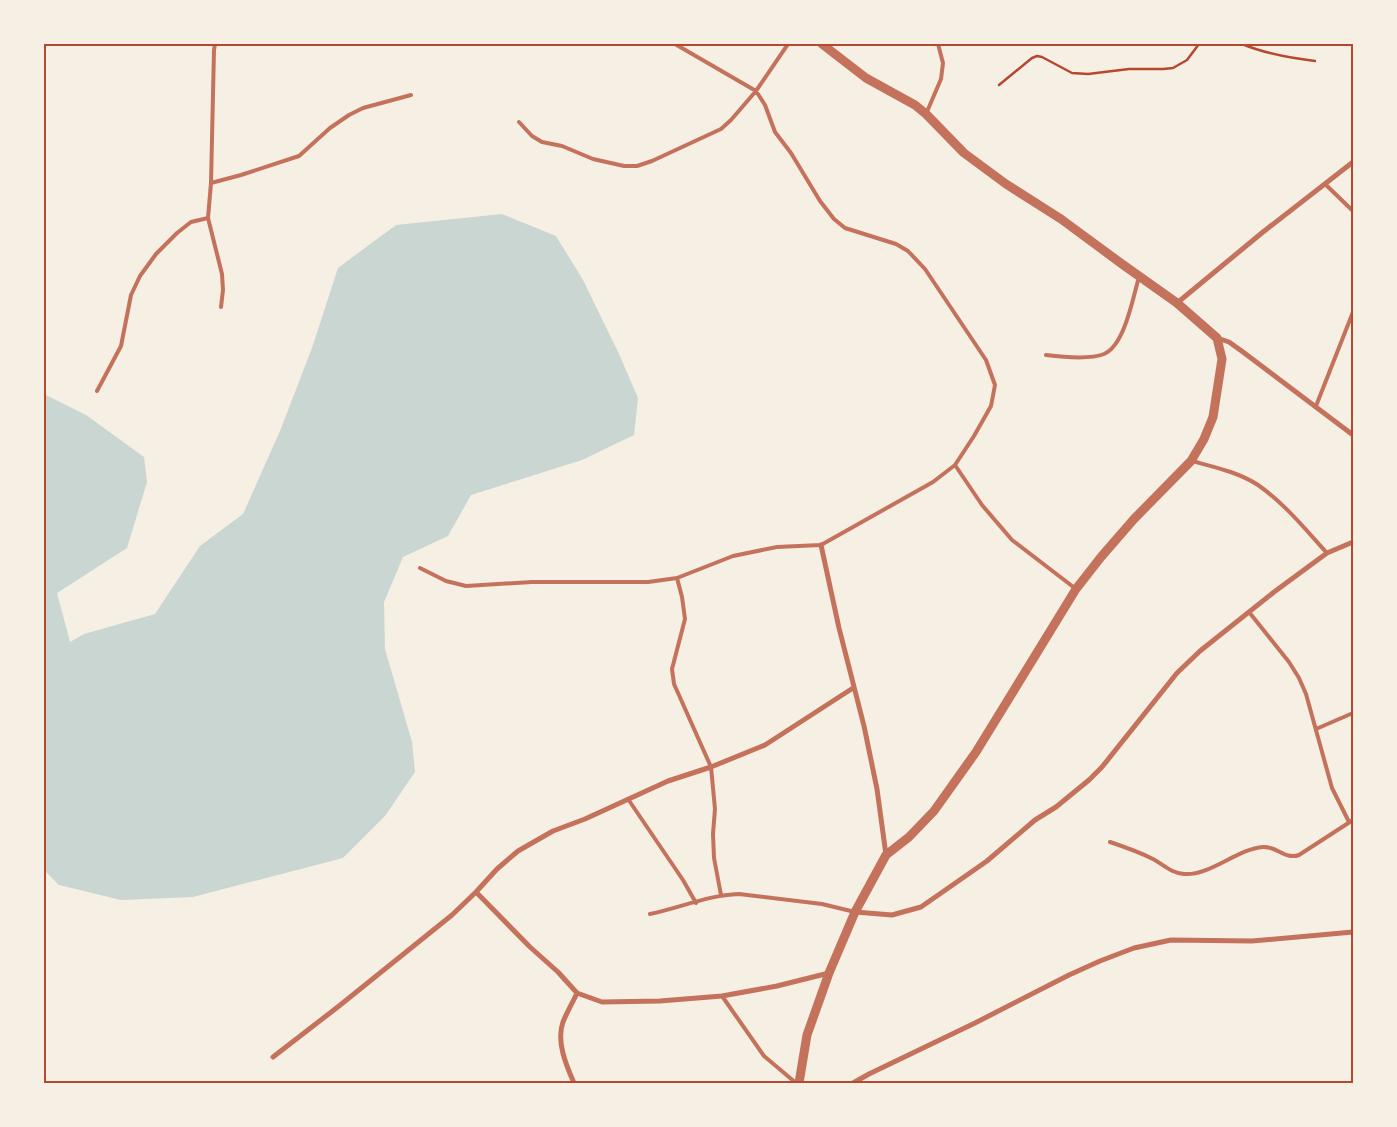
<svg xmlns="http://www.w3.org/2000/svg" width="1397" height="1127" viewBox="0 0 1397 1127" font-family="'Playfair Display',serif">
<rect width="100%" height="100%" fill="#f6efe4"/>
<!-- water -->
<path fill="#c9d6d2" d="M502 214 556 236 583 280 619 354 638 398 634 435 582 460 471 495 448 536 403 557 384 602 385 649 412 742 415 772 385 816 343 858 193 897 121 900 59 885 44 870V394L86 415 144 457 147 482 127 548 57 593 70 642 84 634 155 614 200 546 243 514 280 431 312 348 338 268 396 225Z"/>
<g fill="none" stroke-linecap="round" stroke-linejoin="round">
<!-- path -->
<path stroke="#b5482f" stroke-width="2.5" d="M1242 44C1266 54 1290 58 1315 61
M999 85 1032 58 1037 56 1042 57 1072 73 1088 74 1129 69H1163L1173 68 1187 60 1199 44"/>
<!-- service -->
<path stroke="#c5725c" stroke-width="4" d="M215 44 214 50 211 183 208 218 222 274 223 290 221 307
M926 114 941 79 943 63 938 44
M519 122 532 136 542 142 562 146 593 159 624 166H637L652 161 721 129 731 120 756 91 788 44
M211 183 241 175 299 156 330 128 349 115 363 108 411 95
M1325 184 1353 211
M1046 355C1062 357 1089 360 1104 354 1125 345 1133 297 1139 277
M97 391 121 346 131 295 140 276 156 254 177 233 191 222 208 218
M1316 406 1353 312
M1192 461C1214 467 1238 472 1258 485 1284 503 1306 530 1327 553
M955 465 982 505 1012 540 1076 589
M420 568 446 581 466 586 532 582H648L677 578 733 556 777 547 821 545 933 482 955 465 974 436 991 406 995 385 986 360 925 269 908 251 896 244 845 228 834 219 820 201 791 153 775 132 765 105 756 91 675 44
M677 578 682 597 685 619 672 669 674 684 711 767 715 809 713 834 714 858 721 895
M1249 612 1289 662 1299 678 1306 694 1332 788 1349 822
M1316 729 1353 713
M628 799 683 880 696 903
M1110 842C1125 847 1139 852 1153 859 1164 865 1171 873 1184 874 1210 876 1237 849 1263 847 1277 846 1285 860 1299 855L1353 820
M650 914C680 908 708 895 739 894L822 904 855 912
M722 996 764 1056 796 1083"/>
<!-- minor -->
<path stroke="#c5725c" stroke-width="5" d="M1177 303 1263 232 1353 162
M1217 338 1229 342 1243 352 1353 435
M821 545 839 628 864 726 877 789 886 855
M476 892 530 947 558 972 577 993 602 1002 660 1001 722 996 777 986 829 973
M855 912 892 915 921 907 987 861 1035 820 1056 807 1089 780 1102 767 1177 673 1200 651 1274 592 1327 553 1353 542
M273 1057 339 1006 452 915 476 892 497 869 518 851 553 831 585 819 668 781 711 767 765 745 853 688
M574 1083C566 1065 556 1041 563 1022 567 1012 573 1002 577 993
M853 1083 869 1074 975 1023 1069 975 1100 961 1134 948 1171 940 1252 941 1353 932"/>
<!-- tertiary -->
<path stroke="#c5725c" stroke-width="9" d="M799 1083 807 1035 829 973 855 912 886 855 909 837 934 811 976 752 1076 589 1101 557 1134 519 1191 461 1204 439 1213 417 1222 359 1217 338 1177 303 1122 264 1061 219 1006 184 964 153 926 114 915 105 866 78 822 44"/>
</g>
<!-- border -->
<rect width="1397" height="1127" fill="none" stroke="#f6efe4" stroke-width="90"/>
<rect x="45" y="45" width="1307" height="1037" fill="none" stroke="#b5482f" stroke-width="2"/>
</svg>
